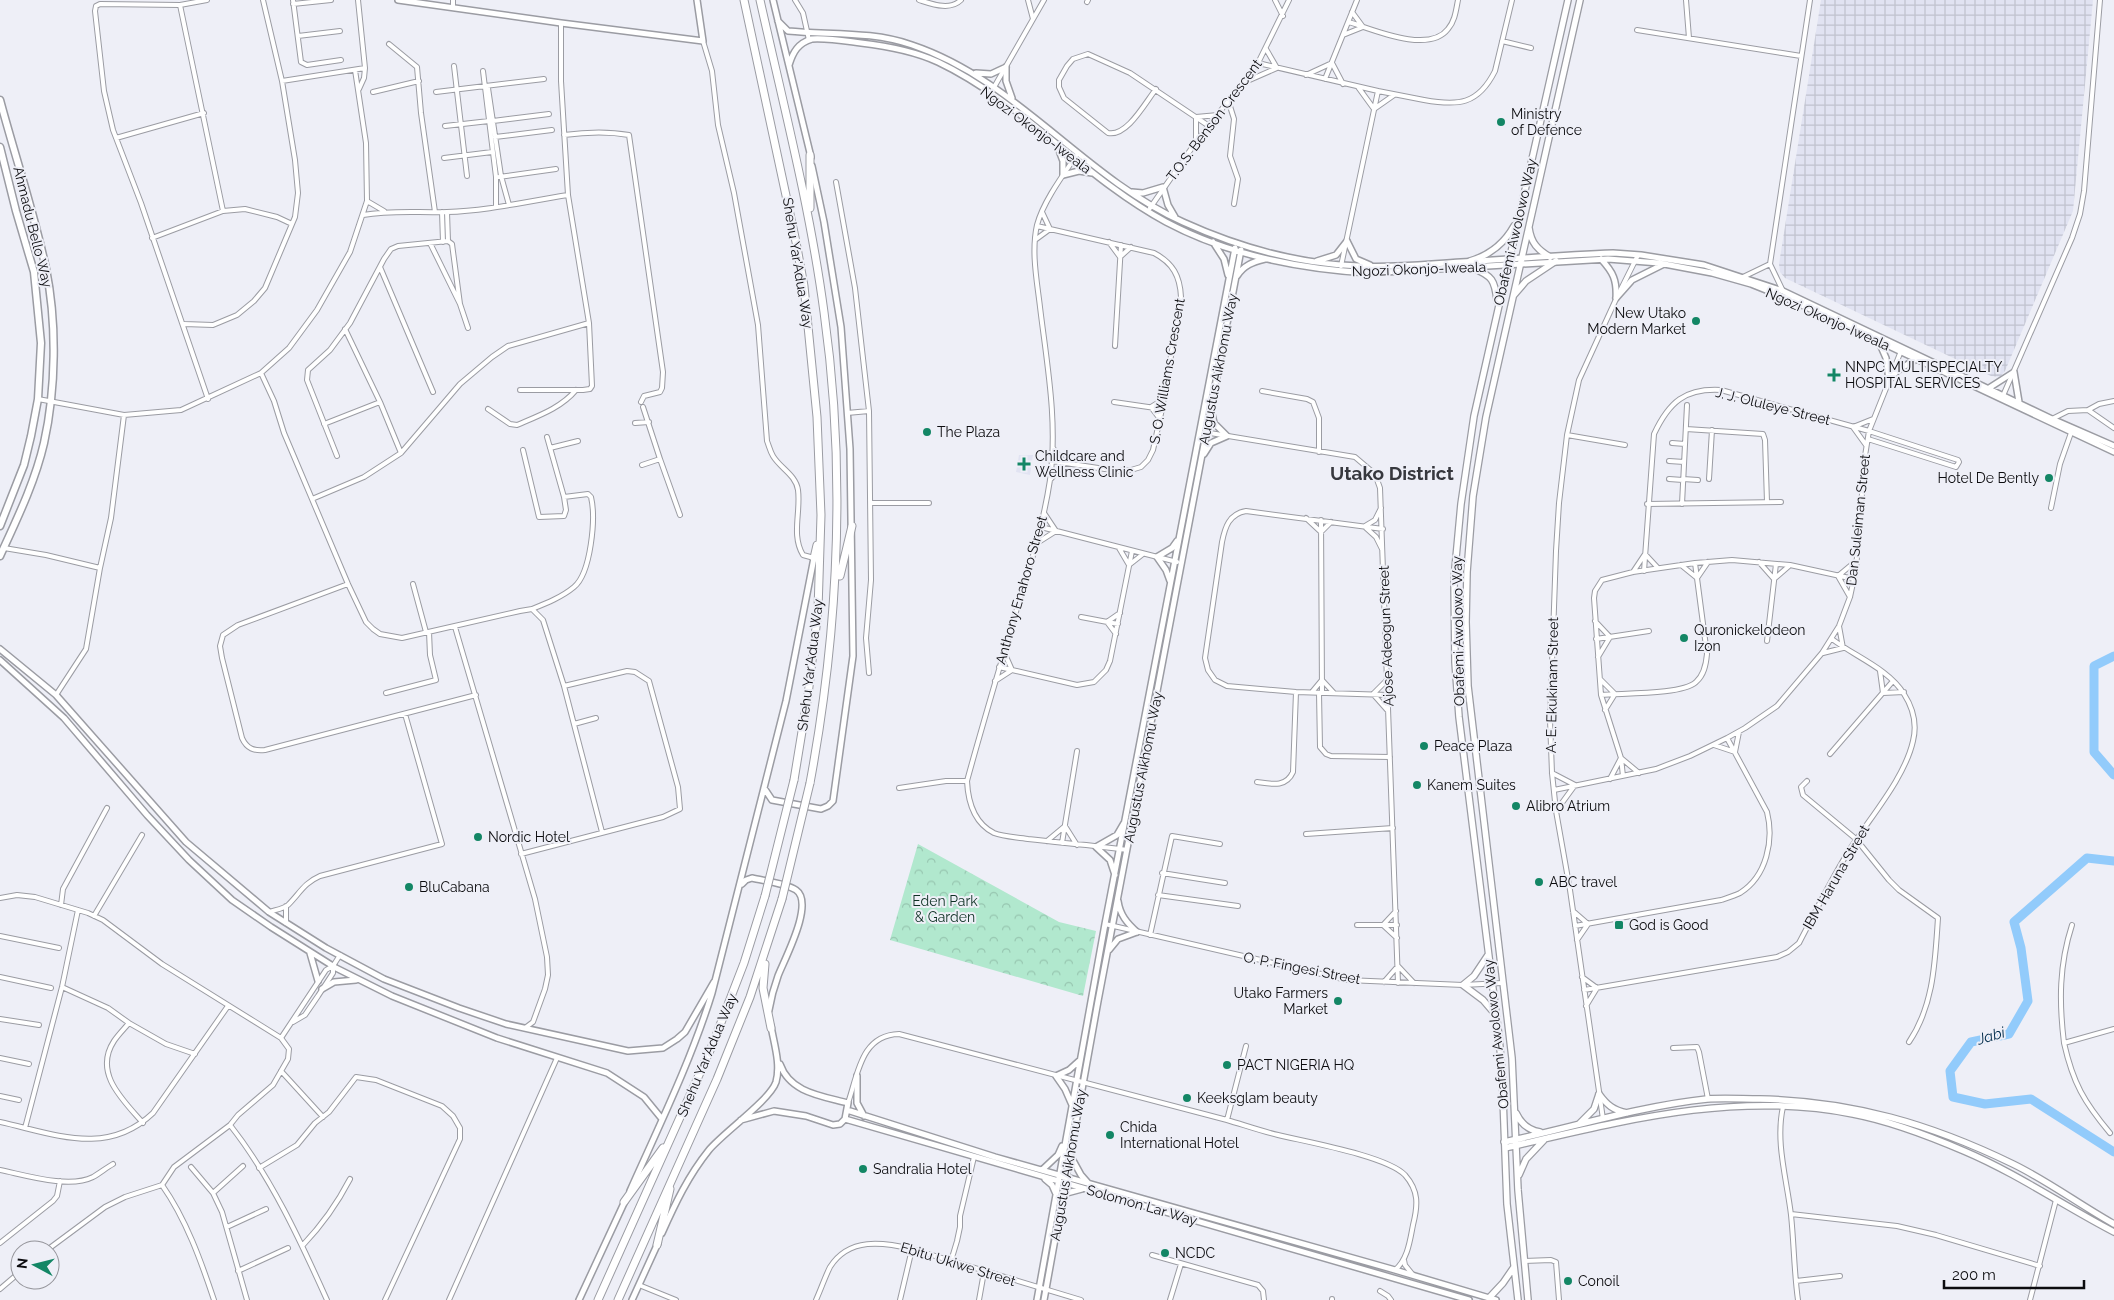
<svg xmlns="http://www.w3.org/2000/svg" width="2114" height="1300" viewBox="0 0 2114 1300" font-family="Raleway,sans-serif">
<defs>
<pattern id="industrial-grid" width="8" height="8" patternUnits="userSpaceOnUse" patternTransform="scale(1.25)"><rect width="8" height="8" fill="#e1e3f2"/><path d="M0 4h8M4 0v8" fill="none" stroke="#c0c2ce"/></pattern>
<pattern id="forest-crowns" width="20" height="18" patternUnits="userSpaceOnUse" patternTransform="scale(1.25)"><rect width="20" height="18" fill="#b1e8ce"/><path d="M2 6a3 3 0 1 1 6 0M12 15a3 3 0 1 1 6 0" fill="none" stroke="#97c6b0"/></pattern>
</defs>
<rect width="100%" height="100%" fill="#eeeff7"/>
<!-- built -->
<path fill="#e1e3f2" d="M1019 455H1033L1030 475 1016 472Z"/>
<!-- industrial -->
<path fill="url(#industrial-grid)" d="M1821 0H2093L2073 211 2005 371 2000 377 1991 376 1785 278 1780 272 1779 264Z"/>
<!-- forest -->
<path fill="url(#forest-crowns)" d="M918 844 1059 922 1096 931 1083 996 890 940Z"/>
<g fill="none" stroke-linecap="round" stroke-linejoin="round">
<!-- river -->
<path stroke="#92cbfb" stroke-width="9" d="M2114 656 2094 666V752L2114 775
M2114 861 2087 858 2014 922 2021 948 2028 1001 2009 1034 1971 1042 1950 1071 1953 1097 1985 1104 2031 1099 2114 1152"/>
<defs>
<path id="minor" d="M207 0 180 5 100 4 96 6 95 11 104 91 113 130 141 203 208 399
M293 0 301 62 307 65 341 60
M358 0 365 68 364 78 359 89
M795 0 803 13 809 40
M919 0C932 4 950 11 961 0
M1028 0 1033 19
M1275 0 1283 16
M1686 0 1689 38
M1087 2 1088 0
M293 4 331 0
M180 5 223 211
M453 8V0
M1349 22C1374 30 1429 54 1448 29 1455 21 1456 10 1458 0
M1637 30 1801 56
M1343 35 1363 27 1352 12
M298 36 340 31
M703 41 712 71 718 125 734 193 758 325 767 441C769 446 770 451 773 456 780 468 796 475 798 490 801 512 791 535 803 555L814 558
M1502 41 1531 48
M389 44 417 67 421 113 435 212
M1258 63 1378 91
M454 66 467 176
M483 71 496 177V207
M1306 75 1332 63 1343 84
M1325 79 1357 0
M282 81 365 68
M1245 82 1277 68 1266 49
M1358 87 1374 109 1394 95
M488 88 501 176 509 205
M993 89 1044 0
M1156 89C1145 103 1127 137 1108 133L1064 98 1059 87V80L1067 66 1073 59 1088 54 1130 73 1209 126
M373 92 419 81
M436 92 544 79
M1229 103 1234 119 1230 156 1238 179 1234 204
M493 121 549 114
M445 126 489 121
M564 135C586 132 607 131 629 135L663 372 662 388 660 392 644 396 641 402
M495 137 552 130
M116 138 204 113
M1196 141V117L1218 115
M1076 156C1063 175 1043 202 1037 225 1031 252 1037 281 1040 307 1047 365 1058 422 1050 480 1043 526 1029 570 1015 615 999 670 982 726 967 781 968 802 974 823 994 833 1004 837 1017 837 1028 839 1061 843 1094 845 1127 850
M444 158 492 152
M499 177 556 169
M836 182 855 288 869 411 871 580 866 638 869 673
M367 201 384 211
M1150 208 1196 142 1258 63 1289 0
M442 212 443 242
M447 212 448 241 452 244 460 304
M363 215C392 210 419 213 447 212 488 211 528 201 568 195
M1037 226 1154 253C1173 263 1180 276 1181 297L1162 409 1153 450 1148 460 1141 467 1131 470 1118 471 1052 461
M152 238 223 211 245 209 277 217 292 224
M1035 240 1050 229 1042 212
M1109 242 1120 257 1131 247
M430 243 460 304 468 328
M1341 266 1378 91C1393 94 1408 97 1424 100 1458 106 1478 105 1495 71L1512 0
M380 267 433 392
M1743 277 1770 264
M1620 291 1638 255
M1783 291 1770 264 1810 0
M184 324 213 325 237 315 254 301 265 288 295 217 298 193 295 160 282 81 263 0
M345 329 380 402 401 453
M1115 346 1121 245
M261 373 274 401 284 433 348 584 366 622 373 629 380 634 402 638 520 611 532 609 543 620 564 686 602 832
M520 390H583L590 389 592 386 589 323 568 195 561 81V23
M1262 391 1307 399 1313 402 1319 418V452
M2002 398 2072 238 2080 214 2084 191 2100 0
M38 399 124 415 181 410 261 373 289 348 317 310 350 252 367 201 366 143 355 70
M1114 402 1162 409
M488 409 510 424 517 425C538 416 561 408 576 390
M2088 410 2114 428
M847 413 869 411
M1160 419 1151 407 1164 399
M2052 419 2068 411 2088 410 2099 404 2114 401
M635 423 649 422
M324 424 380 402
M1686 429 1763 434 1765 440 1767 502
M1204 432 1355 457 1375 474 1380 488 1398 983
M1567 435 1625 445
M1672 443 1685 444
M1866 445 1853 427 1873 419
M550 448 578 441
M523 450 539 517 564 516 566 510 564 497
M337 456 307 380 308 370 330 350 350 323 384 259 391 249 398 246 448 241
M660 459 680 515
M1669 461 1684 462
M642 465 660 459 643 407
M1669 479 1683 480
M1683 479 1698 480
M1709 479 1712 430
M1050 480 1065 463 1053 448
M312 499 364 477 401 453 460 384 492 357 508 346 589 323
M871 503H929
M1647 504 1781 502
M1682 504 1687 405
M2051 508 2060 464 2072 430
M1306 518 1321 532 1331 522
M1321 520 1322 693
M1365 526 1375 520 1381 508
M1041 527 1177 562
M1365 527 1376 537 1382 549
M1383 529 1246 511C1229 514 1225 527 1222 542L1205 658 1208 670 1215 680 1227 686 1296 692 1388 695
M1037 543 1056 531 1044 513
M4 548 46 555 100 568 86 649 56 695
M1119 548 1129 565 1143 554
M1759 562 1774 579 1789 566
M1681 565 1697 578 1708 562
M100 568 111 518 124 415
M1644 571 1654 434C1669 402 1685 388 1721 390L1869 431 1958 460 1959 462 1956 467 1868 439
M1633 572 1645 554 1658 568
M348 584 238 625 223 635 220 646 222 658 242 738C247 749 254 751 265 750L476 695
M413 584 426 632
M1850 597 1838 576 1856 561
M532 609C547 603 562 597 574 587 591 573 596 518 591 497L588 494 564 497 547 437
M1081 617 1118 624
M1595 621 1610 637 1598 657
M455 627 535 899 547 957 548 975 545 989 533 1022 525 1028
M1116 634 1107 622 1120 613
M1596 639 1649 631
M1767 641 1776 564
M1823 653 1843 648 1839 626
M999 667 1077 685 1094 682 1106 670 1110 661 1132 551
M1880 671 1883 693 1904 692
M1600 679 1615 694 1605 710
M1387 680 1373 694 1388 711
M995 681 1012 670 1004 652
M1312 692 1322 680 1334 693
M386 693 436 680 430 655 429 632
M1319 693 1320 747 1326 754 1331 756 1390 757
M1601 695C1622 693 1682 695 1696 682 1704 675 1706 665 1707 654L1695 563
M574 724 596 718
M1714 745 1735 752 1739 732
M1830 754 1893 681
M1552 773 1575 785 1556 811
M1623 776 1621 758 1601 695 1594 598 1595 591 1602 580 1633 572 1695 563 1732 560 1790 565 1854 579
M1610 779 1621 758 1639 773
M1807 781 1801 787 1803 795 1856 839 1889 880 1899 890 1938 918C1935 961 1934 1005 1909 1042
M1257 782C1271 784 1286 788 1293 772L1296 692
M899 788 946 781H967
M1554 790 1656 769 1690 756 1727 738 1745 728 1777 706 1822 653 1839 626 1850 597 1856 569 1865 456 1869 431 1901 351
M1306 834 1393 828
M1047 841 1065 826 1077 845
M1062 843 1077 751
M521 854 663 817 680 809 678 787 649 681 635 672 627 671 564 686
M1162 873 1225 883
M1158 895 1238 906
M0 898 17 895 35 897 88 913 103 920 162 964 281 1038 326 970 333 966
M61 905 63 889 107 808
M1396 911 1383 925 1397 938
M1573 911 1588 924 1577 940
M269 912C275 910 283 909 288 905 300 893 304 883 320 876L442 844 405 714
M94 916 142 835
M286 923V906
M1105 924 1347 980 1463 985 1502 983
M1357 925H1397
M1575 926 1721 900C1727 898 1734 896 1740 893 1767 876 1774 840 1767 812L1727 738
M1150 935 1172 836 1220 844
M0 936 59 948
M0 977 51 988
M1582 977 1597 988 1586 1006
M1384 982 1398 966 1414 983
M62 987 108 1008 129 1023 166 1044 195 1054
M1584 990 1777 957 1788 952 1799 943C1816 911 1832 877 1852 846 1872 815 1905 777 1913 741 1917 725 1913 708 1904 694 1889 669 1854 656 1832 639
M0 1019 39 1025
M293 1022 305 1015 318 996 333 973V966L340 955
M129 1023C124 1029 118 1035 114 1041 93 1073 123 1100 143 1123
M2064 1043C2059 1002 2059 965 2072 925
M1673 1048 1697 1047 1699 1052 1708 1099
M0 1058 29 1064
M281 1071 323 1117
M0 1096 19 1100
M848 1103C858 1074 861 1035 899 1034L1227 1120C1244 1125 1261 1131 1278 1135 1307 1142 1387 1156 1405 1175 1419 1191 1418 1205 1413 1225 1410 1240 1408 1259 1395 1270
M1783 1107C1775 1142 1787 1180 1791 1215 1794 1243 1794 1272 1798 1300
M1603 1119 1570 890 1556 811 1552 773 1550 720 1556 551 1559 503 1567 435 1579 380 1617 297
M1227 1120 1246 1046
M0 1122C55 1134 107 1157 153 1113L228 1006
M230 1125C271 1177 300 1240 327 1300
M25 1128 62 987 78 910
M2110 1133C2084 1102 2073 1083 2064 1043L2114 1029
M191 1167 213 1193 222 1212 247 1300
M259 1168 297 1145 315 1123 329 1112 356 1077 376 1080 442 1106 453 1116 460 1128V1139L385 1300
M0 1170C25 1175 69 1189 93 1177 100 1173 106 1168 113 1164
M162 1185C186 1219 201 1261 214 1300
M213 1193 243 1166
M1791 1214 1897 1226 1936 1235 2040 1266
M227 1227 266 1209
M0 1243 53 1201 57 1196 60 1181
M303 1245C322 1225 337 1204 350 1179
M47 1250 105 1207 125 1197 162 1185 174 1167 230 1125 238 1115 273 1085 288 1059 289 1049 281 1038
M1152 1255 1258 1285 1263 1291 1264 1300
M1404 1260 1405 1265 1413 1275
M951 1261 957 1241 960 1227V1216L974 1157
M1524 1261 1551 1260 1556 1262 1559 1300
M238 1271 288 1248
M1796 1281 1840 1276
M639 1285 676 1300
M0 1289 20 1272
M1380 1291 1388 1296 1391 1300
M449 1300 557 1058
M816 1300C821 1289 825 1277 830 1267 849 1237 883 1242 912 1249L1081 1300
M900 1300 912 1249
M979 1300 984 1272
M1170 1300 1181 1264
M1332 1300V1299
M2030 1300 2056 1200"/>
<path id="tertiary" d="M398 0 561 23 703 41 697 0
M773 0 811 157
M778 21 788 31C830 35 872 31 912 45 1017 80 1083 177 1183 222 1238 247 1299 264 1359 266 1393 268 1427 264 1461 262 1512 259 1562 255 1613 253L1641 255 1704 265 1783 291 2052 419 2114 446
M789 65C793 52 798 43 812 39 828 38 845 41 861 43 887 46 914 51 938 62 1022 102 1084 178 1166 222 1228 255 1300 269 1369 273L1608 259 1659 263 1712 273 1751 284 1791 300 2114 452
M1006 67V81L1012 98
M976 73 991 74 1006 67
M1057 145 1063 161V175L1079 171 1092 173
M1132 192 1143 193 1163 187 1168 205 1175 217
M1347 241 1356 259 1370 265
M1213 242 1224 259 1228 275
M1601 259C1613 272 1617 280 1616 298
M1317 261 1336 255 1347 241
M1237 276C1244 265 1253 262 1265 259
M1616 298 1632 280 1664 264
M1879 342 1886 358 1889 380
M1889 380 1897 371 1916 359
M1989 388 2014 372 2019 402
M1204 454 1211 443 1227 436 1214 423 1211 410
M1170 581 1166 570 1157 557 1172 548 1177 541
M0 649 56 695 186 842 269 912 326 948 384 979 459 1008 506 1024 628 1051 663 1048 677 1039 685 1032 714 982
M0 660 64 718 147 815 189 860 232 900 271 927 336 968 392 996 497 1038 607 1073 644 1097 662 1119
M764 788 772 800 821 809 828 806 833 801 853 656 850 449 841 327 824 222 812 166
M1115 875 1110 860 1096 847 1117 835 1124 823
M742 884 746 880 752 878C765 881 785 883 796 890 815 903 784 960 778 976 774 987 771 998 769 1010
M1118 901C1120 915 1127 923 1137 932
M1109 950 1118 939 1137 932
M310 953 318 981
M322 989 334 982 356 980
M780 1064C790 1093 822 1096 848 1103L845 1119
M857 1076V1103L864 1116
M1072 1105 1065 1089 1056 1076 1069 1070 1079 1061
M847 1110 995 1157 1395 1270 1496 1300
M845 1119 1469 1300
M741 1120 774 1111 806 1116 833 1125 840 1124 845 1119
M1070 1155 1081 1175 1088 1183
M1042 1170 1058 1155 1062 1146
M1045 1179 1052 1185 1056 1194
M630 1191C659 1126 691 1061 712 993L786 701 814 558
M1064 1198 1067 1193 1082 1189
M662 1233C675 1204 688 1176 709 1150 723 1133 770 1100 776 1082 781 1064 774 1044 771 1026
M579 1300 625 1201
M632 1300 658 1243
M1037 1300 1105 924 1235 248
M1044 1300 1098 1001 1241 250"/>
<path id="secondary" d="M1529 228C1531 243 1538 250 1550 257
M1470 261C1490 255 1504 244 1514 226
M1473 268C1492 276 1495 280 1497 301
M1514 295 1526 281 1556 261
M1488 955 1474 976 1463 985 1483 1000 1495 1014
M1599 1094C1607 1105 1613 1110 1627 1113
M1516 1113C1521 1124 1528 1130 1540 1132
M1579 1124 1594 1109 1599 1094
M1504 1142C1570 1128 1640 1106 1707 1099 1724 1098 1743 1099 1760 1099 1852 1101 1931 1124 2013 1164 2048 1181 2080 1205 2114 1224
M1505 1148C1619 1122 1734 1090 1853 1114 1890 1121 1929 1136 1964 1151 2016 1173 2064 1206 2114 1232
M1519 1175 1526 1159 1544 1140
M1489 1298 1503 1283 1514 1267
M1518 1300 1507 1204 1502 1071 1499 1037 1459 717 1455 662 1454 579 1461 504 1474 416 1568 0
M1528 1300 1518 1190 1512 1058 1468 686 1466 622 1467 572 1473 496 1486 417 1580 0"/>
<path id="primary" d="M0 100C15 156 34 212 46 269 57 323 56 389 44 443 35 482 17 519 0 556
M0 147 16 211 34 272 41 343 38 399 31 436 24 465 0 526"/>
<path id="motorway" d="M744 0 796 242 804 286 817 417 821 515 818 610 808 695 794 780
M760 0C783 103 810 207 824 312 846 469 839 627 810 783
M810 208V155
M814 558 817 545
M840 576 852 526
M765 964 763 988 771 1028
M624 1202 663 1148
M657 1245 670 1189
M598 1300 712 1046 744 963 765 896
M618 1300 717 1079 750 997 782 899"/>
</defs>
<!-- minor casing -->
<use href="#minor" stroke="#9b9ca3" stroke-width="6"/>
<!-- tertiary casing -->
<use href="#tertiary" stroke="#9b9ca3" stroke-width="8"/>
<!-- secondary casing -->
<use href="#secondary" stroke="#9b9ca3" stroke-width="8"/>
<!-- primary casing -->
<use href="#primary" stroke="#9b9ca3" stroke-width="9"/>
<!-- motorway casing -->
<use href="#motorway" stroke="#9b9ca3" stroke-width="9"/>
<!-- minor -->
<use href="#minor" stroke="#fff" stroke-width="4"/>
<!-- tertiary -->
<use href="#tertiary" stroke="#fff" stroke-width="5"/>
<!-- secondary -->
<use href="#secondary" stroke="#fff" stroke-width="5.5"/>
<!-- primary -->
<use href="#primary" stroke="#fff" stroke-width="6"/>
<!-- motorway -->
<use href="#motorway" stroke="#fff" stroke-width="7"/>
<defs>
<path id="motorway-bridge" d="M765 896 794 780
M782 899 810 783"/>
</defs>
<!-- motorway-bridge casing -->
<use href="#motorway-bridge" stroke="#9b9ca3" stroke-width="9" stroke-linecap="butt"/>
<!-- motorway-bridge -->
<use href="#motorway-bridge" stroke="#fff" stroke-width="7"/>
</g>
<!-- markers -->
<g fill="#138665" stroke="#eeeff7" stroke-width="2">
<circle cx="1501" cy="122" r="5"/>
<circle cx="1696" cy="321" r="5"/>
<path d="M1831.5 367.5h5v5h5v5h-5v5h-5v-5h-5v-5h5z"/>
<circle cx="927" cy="432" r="5"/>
<path d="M1021.5 456.5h5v5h5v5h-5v5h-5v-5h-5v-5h5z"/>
<circle cx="2049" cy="478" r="5"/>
<circle cx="1684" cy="638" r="5"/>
<circle cx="1424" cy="746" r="5"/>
<circle cx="1417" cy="785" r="5"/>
<circle cx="1516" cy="806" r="5"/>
<circle cx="478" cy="837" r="5"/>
<circle cx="1539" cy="882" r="5"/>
<circle cx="409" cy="887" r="5"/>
<rect x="1614" y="920" width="10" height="10" rx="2.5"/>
<circle cx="1338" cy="1001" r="5"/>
<circle cx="1227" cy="1065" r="5"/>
<circle cx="1187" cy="1098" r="5"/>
<circle cx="1110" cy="1135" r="5"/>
<circle cx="863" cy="1169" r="5"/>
<circle cx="1165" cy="1253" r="5"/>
<circle cx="1568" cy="1281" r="5"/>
</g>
<g text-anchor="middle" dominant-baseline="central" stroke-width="4" stroke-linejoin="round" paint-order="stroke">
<!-- poi labels -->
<g font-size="14" fill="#0c0c0f" stroke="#eeeff7" text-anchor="start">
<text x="1511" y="114">Ministry<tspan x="1511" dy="16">of Defence</tspan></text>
<text x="1686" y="313" text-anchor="end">New Utako<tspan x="1686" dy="16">Modern Market</tspan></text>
<text x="1845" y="367">NNPC MULTISPECIALTY<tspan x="1845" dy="16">HOSPITAL SERVICES</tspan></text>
<text x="937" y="432">The Plaza</text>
<text x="1035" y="456">Childcare and<tspan x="1035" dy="16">Wellness Clinic</tspan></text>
<text x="2039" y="478" text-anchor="end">Hotel De Bently</text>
<text x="1694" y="630">Quronickelodeon<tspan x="1694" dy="16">Izon</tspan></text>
<text x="1434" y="746">Peace Plaza</text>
<text x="1427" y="785">Kanem Suites</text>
<text x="1526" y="806">Alibro Atrium</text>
<text x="488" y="837">Nordic Hotel</text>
<text x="1549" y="882">ABC travel</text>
<text x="419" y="887">BluCabana</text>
<text x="1629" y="925">God is Good</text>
<text x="1328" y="993" text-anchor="end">Utako Farmers<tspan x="1328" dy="16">Market</tspan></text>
<text x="1237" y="1065">PACT NIGERIA HQ</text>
<text x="1197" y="1098">Keeksglam beauty</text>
<text x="1120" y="1127">Chida<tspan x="1120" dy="16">International Hotel</tspan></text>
<text x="873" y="1169">Sandralia Hotel</text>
<text x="1175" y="1253">NCDC</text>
<text x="1578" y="1281">Conoil</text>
</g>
<!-- street labels -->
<g font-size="14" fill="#0c0c0f" stroke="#eeeff7">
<text transform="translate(1214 120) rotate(-53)">T.O.S. Benson Crescent</text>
<text transform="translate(1036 130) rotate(37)">Ngozi Okonjo-Iweala</text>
<text transform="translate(33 227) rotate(76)">Ahmadu Bello Way</text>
<text transform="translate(1515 232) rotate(-77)">Obafemi Awolowo Way</text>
<text transform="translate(798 263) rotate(81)">Shehu Yar'Adua Way</text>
<text transform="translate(1419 269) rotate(-2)">Ngozi Okonjo-Iweala</text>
<text transform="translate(1828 319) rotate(24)">Ngozi Okonjo-Iweala</text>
<text transform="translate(1218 369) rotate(-79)">Augustus Aikhomu Way</text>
<text transform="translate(1167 371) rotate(-80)">S. O. Williams Crescent</text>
<text transform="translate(1773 406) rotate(14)">J. J. Oluleye Street</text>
<text transform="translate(1858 520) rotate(-84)">Dan Suleiman Street</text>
<text transform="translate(1021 590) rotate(-74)">Anthony Enahoro Street</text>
<text transform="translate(1458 631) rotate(-91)">Obafemi Awolowo Way</text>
<text transform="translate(1386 636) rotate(-92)">Ajose Adeogun Street</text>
<text transform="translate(810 665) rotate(-83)">Shehu Yar'Adua Way</text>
<text transform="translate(1552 685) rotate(-89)">A. E. Ekukinam Street</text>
<text transform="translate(1143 767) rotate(-79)">Augustus Aikhomu Way</text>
<text transform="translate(1836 877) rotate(-60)">IBM Haruna Street</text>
<text transform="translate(1302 968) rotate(11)">O. P. Fingesi Street</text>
<text transform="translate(1496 1034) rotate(-96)">Obafemi Awolowo Way</text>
<text transform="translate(707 1055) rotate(-67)">Shehu Yar'Adua Way</text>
<text transform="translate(1068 1165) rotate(-80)">Augustus Aikhomu Way</text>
<text transform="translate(1142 1205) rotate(16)">Solomon Lar Way</text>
<text transform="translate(958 1264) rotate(17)">Ebitu Ukiwe Street</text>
</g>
<!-- park labels -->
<g font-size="14" fill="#0e3124" stroke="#eeeff7">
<text x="945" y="901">Eden Park<tspan x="945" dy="16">&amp; Garden</tspan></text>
</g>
<!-- water labels -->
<g font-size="15" font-style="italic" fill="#002b4a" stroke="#eeeff7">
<text transform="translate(1991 1036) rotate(-16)">Jabi</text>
</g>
<!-- district labels -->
<g font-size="19" font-weight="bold" fill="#37383e" stroke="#eeeff7">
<text x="1392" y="473">Utako District</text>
</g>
</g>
<!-- north arrow -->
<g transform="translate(35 1265) rotate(277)"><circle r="24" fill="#eeeff7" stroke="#94949a"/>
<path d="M0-4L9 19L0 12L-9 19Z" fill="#138665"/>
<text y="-8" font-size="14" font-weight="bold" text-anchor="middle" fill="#0c0c0f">N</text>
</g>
<!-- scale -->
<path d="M1944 1280v8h140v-8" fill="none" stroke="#0c0c0f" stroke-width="2.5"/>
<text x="1952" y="1280" font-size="15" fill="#0c0c0f" stroke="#eeeff7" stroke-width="4" paint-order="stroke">200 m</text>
</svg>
